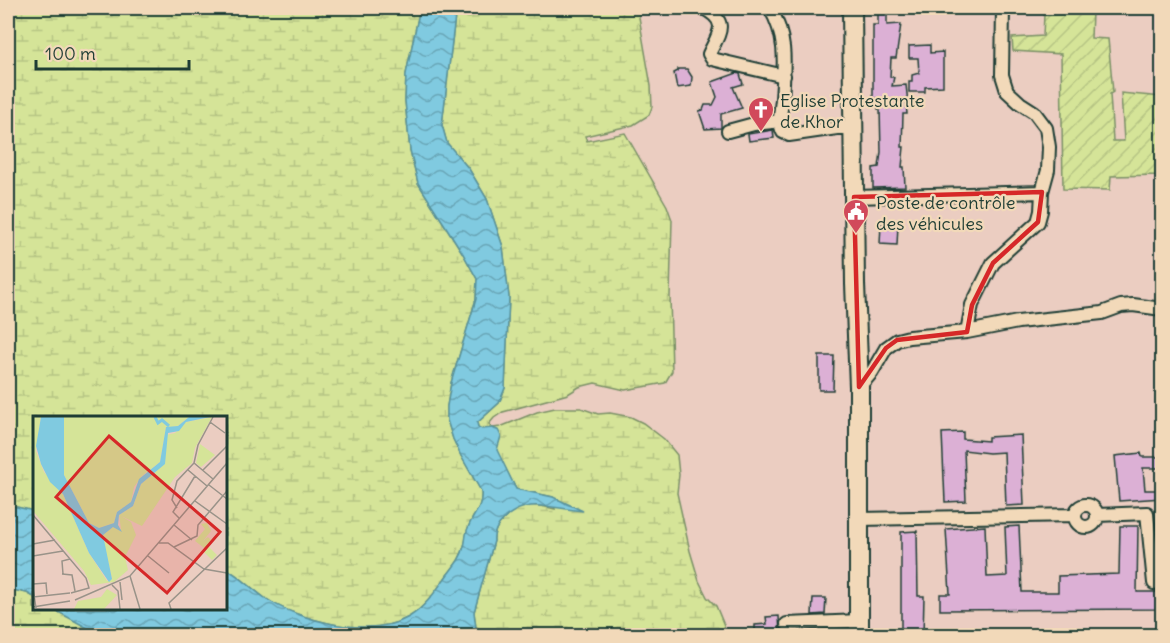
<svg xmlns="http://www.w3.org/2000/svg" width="1170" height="643" viewBox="0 0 1170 643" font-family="Delius,sans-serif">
<defs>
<pattern id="wetland-marsh" width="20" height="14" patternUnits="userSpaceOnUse" patternTransform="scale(1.5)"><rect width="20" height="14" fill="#d5e498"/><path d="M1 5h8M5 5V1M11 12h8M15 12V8" fill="none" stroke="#b6c484"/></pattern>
<pattern id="garden-furrows" width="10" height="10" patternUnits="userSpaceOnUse" patternTransform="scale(1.5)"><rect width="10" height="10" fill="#d5e498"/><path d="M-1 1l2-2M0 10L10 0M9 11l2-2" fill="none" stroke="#b6c484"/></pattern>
<pattern id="water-waves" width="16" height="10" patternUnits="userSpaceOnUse" patternTransform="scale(1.5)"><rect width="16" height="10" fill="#80cae0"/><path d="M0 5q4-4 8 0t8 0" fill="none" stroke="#68a5b6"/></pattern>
</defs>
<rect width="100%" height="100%" fill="#ebcdc1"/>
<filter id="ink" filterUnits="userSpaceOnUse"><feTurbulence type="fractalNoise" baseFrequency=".0167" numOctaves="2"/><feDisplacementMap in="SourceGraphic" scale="12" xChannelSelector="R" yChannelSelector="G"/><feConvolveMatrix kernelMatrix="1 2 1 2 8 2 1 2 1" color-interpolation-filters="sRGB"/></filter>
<g filter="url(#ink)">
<!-- wetland -->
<path fill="url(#wetland-marsh)" stroke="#7a9066" stroke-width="1.5" d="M8 8H420L406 74 405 101 410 150 418 183 462 252 477 279 476 299 451 383 447 406V420L453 439 461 456 481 491C483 507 473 514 468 528 466 534 466 541 464 546 462 557 455 565 448 574 437 589 426 607 409 617 371 639 299 621 265 598 251 588 240 576 225 568V418H34V511L8 505Z
M456 8H640L639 17 651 86 652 107 649 115 633 125 585 136 587 141 625 133 667 206 672 220 670 296 672 371 665 383 625 390 595 383 579 387 568 394 503 412 494 418 489 424 493 428 500 427 537 412 555 408H581L598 414 610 413 631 417 643 423 664 439 677 455 679 475 677 493 690 551 699 581 707 597 716 606 728 635 481 636 476 628 474 612 494 541C493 533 497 526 503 520 519 503 533 503 555 509L553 497 516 489 496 450 501 436 493 428 482 430 478 427 477 423 499 403 505 388 509 297 503 247 487 199 469 169 447 143 442 125Z
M8 589 27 593 34 597V608L53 609 102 635H8Z"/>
<!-- garden -->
<path fill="url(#garden-furrows)" stroke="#7a9066" stroke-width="1.5" d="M1092 12 1091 38 1108 39 1113 92 1110 94 1113 141H1124L1121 93 1162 97V175L1111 176 1110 190 1063 189 1061 54 1013 51 1012 38 1043 36 1044 15Z"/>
<!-- water -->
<path fill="url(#water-waves)" stroke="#59929b" stroke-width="1.5" d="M420 8H456L442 125 447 143 469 169 487 199 503 247 509 297 505 388 499 403 477 423 478 427 482 429 493 428 498 430 501 436 497 450 516 489 553 497 583 511C553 509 526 496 503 520 497 526 493 533 494 541L474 612 476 628 481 635 102 636 53 609 225 608V568C240 576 251 588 265 598 299 621 371 639 409 617 426 607 437 589 448 574 455 565 462 557 464 546 466 541 465 534 468 528 473 514 483 507 481 491L461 456 453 439 447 420V406L451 383 476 299 477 279 462 252 418 183 410 150 405 101 406 74Z
M8 505 34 511V597L27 593 8 589Z"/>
<!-- building -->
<path fill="#dcb0d5" stroke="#1f3d34" stroke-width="1.5" d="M887 12V25L901 24 896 58H891L890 77H894L892 86 906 85 908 103 906 102 907 114H903L902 147H904L902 167H904L905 187 873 188V168L879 167 881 152 880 109H878V98L873 99V25H878V13Z
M930 45V53L943 52V86L925 87V92H909V81H912V75L919 73 918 58H909V46Z
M678 69H687L692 77 691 86 677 88 674 73 678 71Z
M737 73 740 74 743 84 733 87 742 108 721 114V128L705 129 699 111 703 110 705 105H713L717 97 712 82Z
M773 130 774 138 749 141 748 134Z
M881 224H898L897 245 880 244Z
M819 356H834L833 390H819Z
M963 432V439L988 441V437L1021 435 1024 505 1006 506 1004 452 989 453 964 450 966 501 945 502 942 433Z
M1141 453 1142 457H1162V468H1143L1145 490H1162V498L1119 501 1115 456Z
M985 526 987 577 1007 576 1005 527 1019 526 1022 592H1058V576L1119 574 1120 526H1138L1137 592H1162V609L940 610V594H950L946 529Z
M917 531 918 596H924L923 636H901V532Z
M813 598H826L825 614 812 615Z
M779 616 780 636H755V625L767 624 766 617Z"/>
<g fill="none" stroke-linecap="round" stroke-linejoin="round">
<defs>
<path id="minor" d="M703 8C730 22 719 33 709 54L712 59 784 76
M770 8C788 39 784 65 782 99 781 110 778 123 783 132L789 135 837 128H853
M728 131 754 124 781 121
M854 197 1042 192
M967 332 972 305 993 263 1038 222 1041 211 1042 192 1048 170 1049 147 1046 128 1034 112 1020 103 1007 91 1002 75 1003 8
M859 387 872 372 886 348 897 340 909 337 967 332 1018 322 1102 313 1121 306 1133 305 1162 309
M1075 516a11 11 0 1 1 22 0a11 11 0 1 1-22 0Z
M1097 515 1147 513 1154 583
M859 519 1075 515
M787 624 860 621"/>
<path id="highway" d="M852 8 855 284 859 387V636"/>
</defs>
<!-- minor casing -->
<use href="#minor" stroke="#1f3d34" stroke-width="16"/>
<!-- highway casing -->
<use href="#highway" stroke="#1f3d34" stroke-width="22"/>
<!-- minor -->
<use href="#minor" stroke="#f2d9b9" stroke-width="12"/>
<!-- highway -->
<use href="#highway" stroke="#f2d9b9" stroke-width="18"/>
</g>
</g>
<!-- marked area -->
<path fill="none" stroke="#d62828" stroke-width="4.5" stroke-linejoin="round" d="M1042 192 1038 222 993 263 972 305 967 332 897 340 886 348 859 387 854 197Z"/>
<!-- icons -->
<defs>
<symbol id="church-pin" viewBox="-11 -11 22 30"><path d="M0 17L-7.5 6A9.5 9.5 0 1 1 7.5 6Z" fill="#d1495b" stroke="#f2d9b9"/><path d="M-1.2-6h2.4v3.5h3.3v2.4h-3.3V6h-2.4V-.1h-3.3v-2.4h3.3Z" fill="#fff"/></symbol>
<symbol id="civic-pin" viewBox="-11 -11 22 30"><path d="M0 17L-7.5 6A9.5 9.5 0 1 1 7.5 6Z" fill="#d1495b" stroke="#f2d9b9"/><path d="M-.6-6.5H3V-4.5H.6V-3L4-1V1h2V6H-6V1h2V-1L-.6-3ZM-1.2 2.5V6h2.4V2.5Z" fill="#fff"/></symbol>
</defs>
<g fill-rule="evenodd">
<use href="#church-pin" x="746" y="95" width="30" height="40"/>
<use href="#civic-pin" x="841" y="197" width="30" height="40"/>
</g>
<g text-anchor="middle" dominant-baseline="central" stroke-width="4.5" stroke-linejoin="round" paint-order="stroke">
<!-- poi labels -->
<g font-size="18" fill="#1f3d34" stroke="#f2d9b9" text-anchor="start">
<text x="780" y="100">Eglise Protestante<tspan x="780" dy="21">de Khor</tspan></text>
<text x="876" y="202">Poste de contrôle<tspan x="876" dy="21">des véhicules</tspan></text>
</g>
</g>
<!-- overview -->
<g transform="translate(33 416)">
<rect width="194" height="194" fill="#ebcdc1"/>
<path d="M0 1H8L3 35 11 56 30 78 56 137 74 165 79 163 69 119 80 111 88 113 86 99 100 90 108 68 129 50 133 19 142 17 153 6 179 1 162 32 159 47 142 61 109 110 88 100 98 106 103 119 92 141 95 154 81 166 58 169 51 155 0 95ZM31 1H156L145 10 133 12 127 46 109 60 101 71 98 86 84 96 81 107 66 112 56 107 31 59ZM74 173 84 179 71 193H41L45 185 68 181Z" fill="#d5e498"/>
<path d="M167 28 182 39 168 51 163 47Z" fill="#d5e498"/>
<path d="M174 107 178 115 170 125 175 121 179 125 175 130 184 139 179 144 171 136 174 134 162 125 172 113 168 108Z" fill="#d5e498"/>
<path d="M8 1H31V59L56 107 66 112 81 107 84 96 98 86 106 63 127 46 133 11 145 10 156 1H177L153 6 146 15 135 17 132 48 108 68 100 90 86 99 85 109 89 116 80 111 70 119 79 163 76 166 56 137 30 78 17 66 8 48 3 30Z" fill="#80cae0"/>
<path fill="none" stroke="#80cae0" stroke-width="3" d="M122 1 125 7 129 4 136 10"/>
<path fill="none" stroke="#999389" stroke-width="1.5" d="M177 6 192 17M161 47 165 29 180 1M155 54 174 70M170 54 194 30M176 69 194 83M162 85 194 108M144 92 139 84 144 65 161 47 180 63M0 99 53 162 56 172 38 177M146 102 140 96 162 60M141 109 159 124M126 127H135L171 153 194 157M0 128 22 124M141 131 164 120 165 109 194 75M0 140 30 135M115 140 136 157M29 158 39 159 42 175M30 158 29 145 37 143M97 160 107 193M87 166 89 184M0 168 13 167 14 178M79 169 85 175 87 193M0 172 3 192M0 181 37 177M42 184 97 160 194 47M0 191 37 185M138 193 136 187 194 132"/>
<path fill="#d62828" fill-opacity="0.15" stroke="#d62828" stroke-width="3" d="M76 20 187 116 134 177 23 81Z"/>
<rect width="194" height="194" fill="none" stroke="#1f3d34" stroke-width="3"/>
</g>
<!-- margin -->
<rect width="1170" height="643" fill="none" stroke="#f2d9b9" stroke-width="30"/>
<rect x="15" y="15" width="1140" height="613" fill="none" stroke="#1f3d34" stroke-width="2" filter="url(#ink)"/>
<!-- scale -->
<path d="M36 60v9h153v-9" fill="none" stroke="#1f3d34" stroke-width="3"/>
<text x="45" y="60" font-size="18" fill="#1f3d34" stroke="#f2d9b9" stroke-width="4.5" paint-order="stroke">100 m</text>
</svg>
